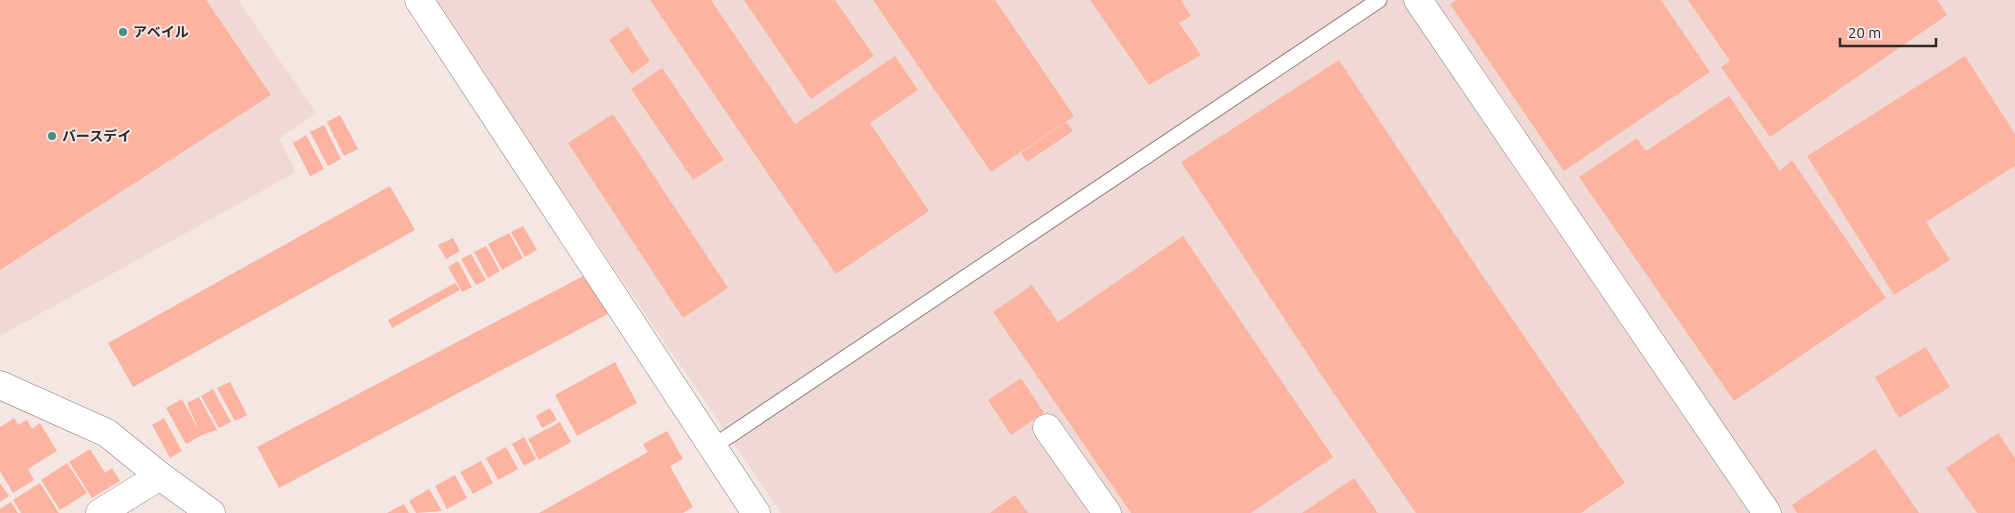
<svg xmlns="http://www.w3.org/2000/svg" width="2015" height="513" viewBox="0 0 2015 513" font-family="Ubuntu,'Noto Sans JP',sans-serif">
<rect width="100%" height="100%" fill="#f4e6e3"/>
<!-- built -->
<path fill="#f0d9d4" d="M0 0H238L316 113 279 139 296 172 0 336Z
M431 0H2015V513H781Z"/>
<!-- building -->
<path fill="#fcb39f" d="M0 0H206L271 95 0 270Z
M650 0H711L795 124 895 56 918 90 870 123 929 211 836 274Z
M744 0H835L874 56 811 99Z
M873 0H995L1074 116 991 172Z
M1090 0H1181L1191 16 1179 23 1201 55 1149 85Z
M1457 0H1661L1710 72 1564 171 1450 4Z
M1688 0H1937L1947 15 1770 137 1721 67 1730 61Z
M628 27 650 61 632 74 609 40Z
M1965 56 2015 134V166L1926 222 1950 260 1894 295 1807 156Z
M1339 60 1480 272 1625 483 1581 513H1416L1324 379 1181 162Z
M662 68 724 160 693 180 631 89Z
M1729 96 1780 171 1792 160 1886 298 1734 401 1579 177 1637 138 1646 151Z
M613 114 728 288 683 318 568 143Z
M340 115 358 149 344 156 327 122Z
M1066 122 1073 131 1027 162 1021 153Z
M324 125 341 159 328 166 310 132Z
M306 135 324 169 310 176 293 143Z
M390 186 415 230 133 387 108 343Z
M523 226 537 250 525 257 511 232Z
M509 233 523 258 502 270 488 244Z
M1183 236 1333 457 1251 513H1131L993 312 1032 285 1058 322Z
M453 238 460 251 446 259 438 245Z
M486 246 500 271 488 278 474 252Z
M471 254 486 280 476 285 461 259Z
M458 261 472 287 462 292 448 267Z
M587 274 608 314 279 488 257 447Z
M455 283 460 290 392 328 388 320Z
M1926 347 1950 387 1899 418 1875 377Z
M615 362 637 403 577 436 555 395Z
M1021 378 1044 413 1011 435 988 400Z
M230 382 247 415 235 421 217 388Z
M213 389 231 422 219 428 201 396Z
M199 397 217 430 202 435 186 444 166 408 182 399 199 431 187 403Z
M550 408 557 420 542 428 536 416Z
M14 418 18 425 27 420 32 429 40 423 57 451 28 469 34 480 13 493 0 471V427Z
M164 418 182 451 170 458 152 425Z
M560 422 571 442 539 460 528 439Z
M667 431 683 459 670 466 693 507 683 513H539L648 452 643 444Z
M1998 433 2015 458V513H1977L1946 468Z
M524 437 536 459 524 466 512 444Z
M506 447 518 469 498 480 486 458Z
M90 449 105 473 112 468 120 481 92 498 69 462Z
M1875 449 1919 513H1797L1792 505Z
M481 461 493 483 473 494 460 472Z
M67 463 87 493 60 510 41 480Z
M455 475 467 498 447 509 435 486Z
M1354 478 1378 513H1302Z
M0 483 9 496 0 502Z
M40 483 59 513H21L13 500Z
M429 489 442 511 416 513 409 501Z
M1015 495 1028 513H990Z
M11 502 18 513H0V509Z
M404 504 409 513H387Z"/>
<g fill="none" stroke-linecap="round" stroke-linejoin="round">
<defs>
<path id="lane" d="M714 446 1379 0"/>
<path id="street" d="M419 0 756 513
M1418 0 1767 513
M0 385 107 433 160 476 211 513
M1047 428 1107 513
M100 513 160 476"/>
</defs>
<!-- lane casing -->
<use href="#lane" stroke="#8c7f7c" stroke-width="17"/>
<!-- street casing -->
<use href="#street" stroke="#8c7f7c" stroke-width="29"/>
<!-- lane -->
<use href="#lane" stroke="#fff" stroke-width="15"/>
<!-- street -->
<use href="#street" stroke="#fff" stroke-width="28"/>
</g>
<!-- markers -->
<g fill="#498e86" stroke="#f4e6e3" stroke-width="2">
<circle cx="123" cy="32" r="5"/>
<circle cx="52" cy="136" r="5"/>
</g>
<g text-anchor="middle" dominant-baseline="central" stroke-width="4" stroke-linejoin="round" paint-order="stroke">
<!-- poi labels -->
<g font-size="14" font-weight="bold" fill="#2e2928" stroke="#f4e6e3" text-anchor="start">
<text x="133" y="32">アベイル</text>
<text x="62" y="136">バースデイ</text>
</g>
</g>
<!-- scale -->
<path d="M1840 38v8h96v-8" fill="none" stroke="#2e2928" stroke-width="2.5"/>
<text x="1848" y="38" font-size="15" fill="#2e2928" stroke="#f4e6e3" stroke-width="4" paint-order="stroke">20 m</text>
</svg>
